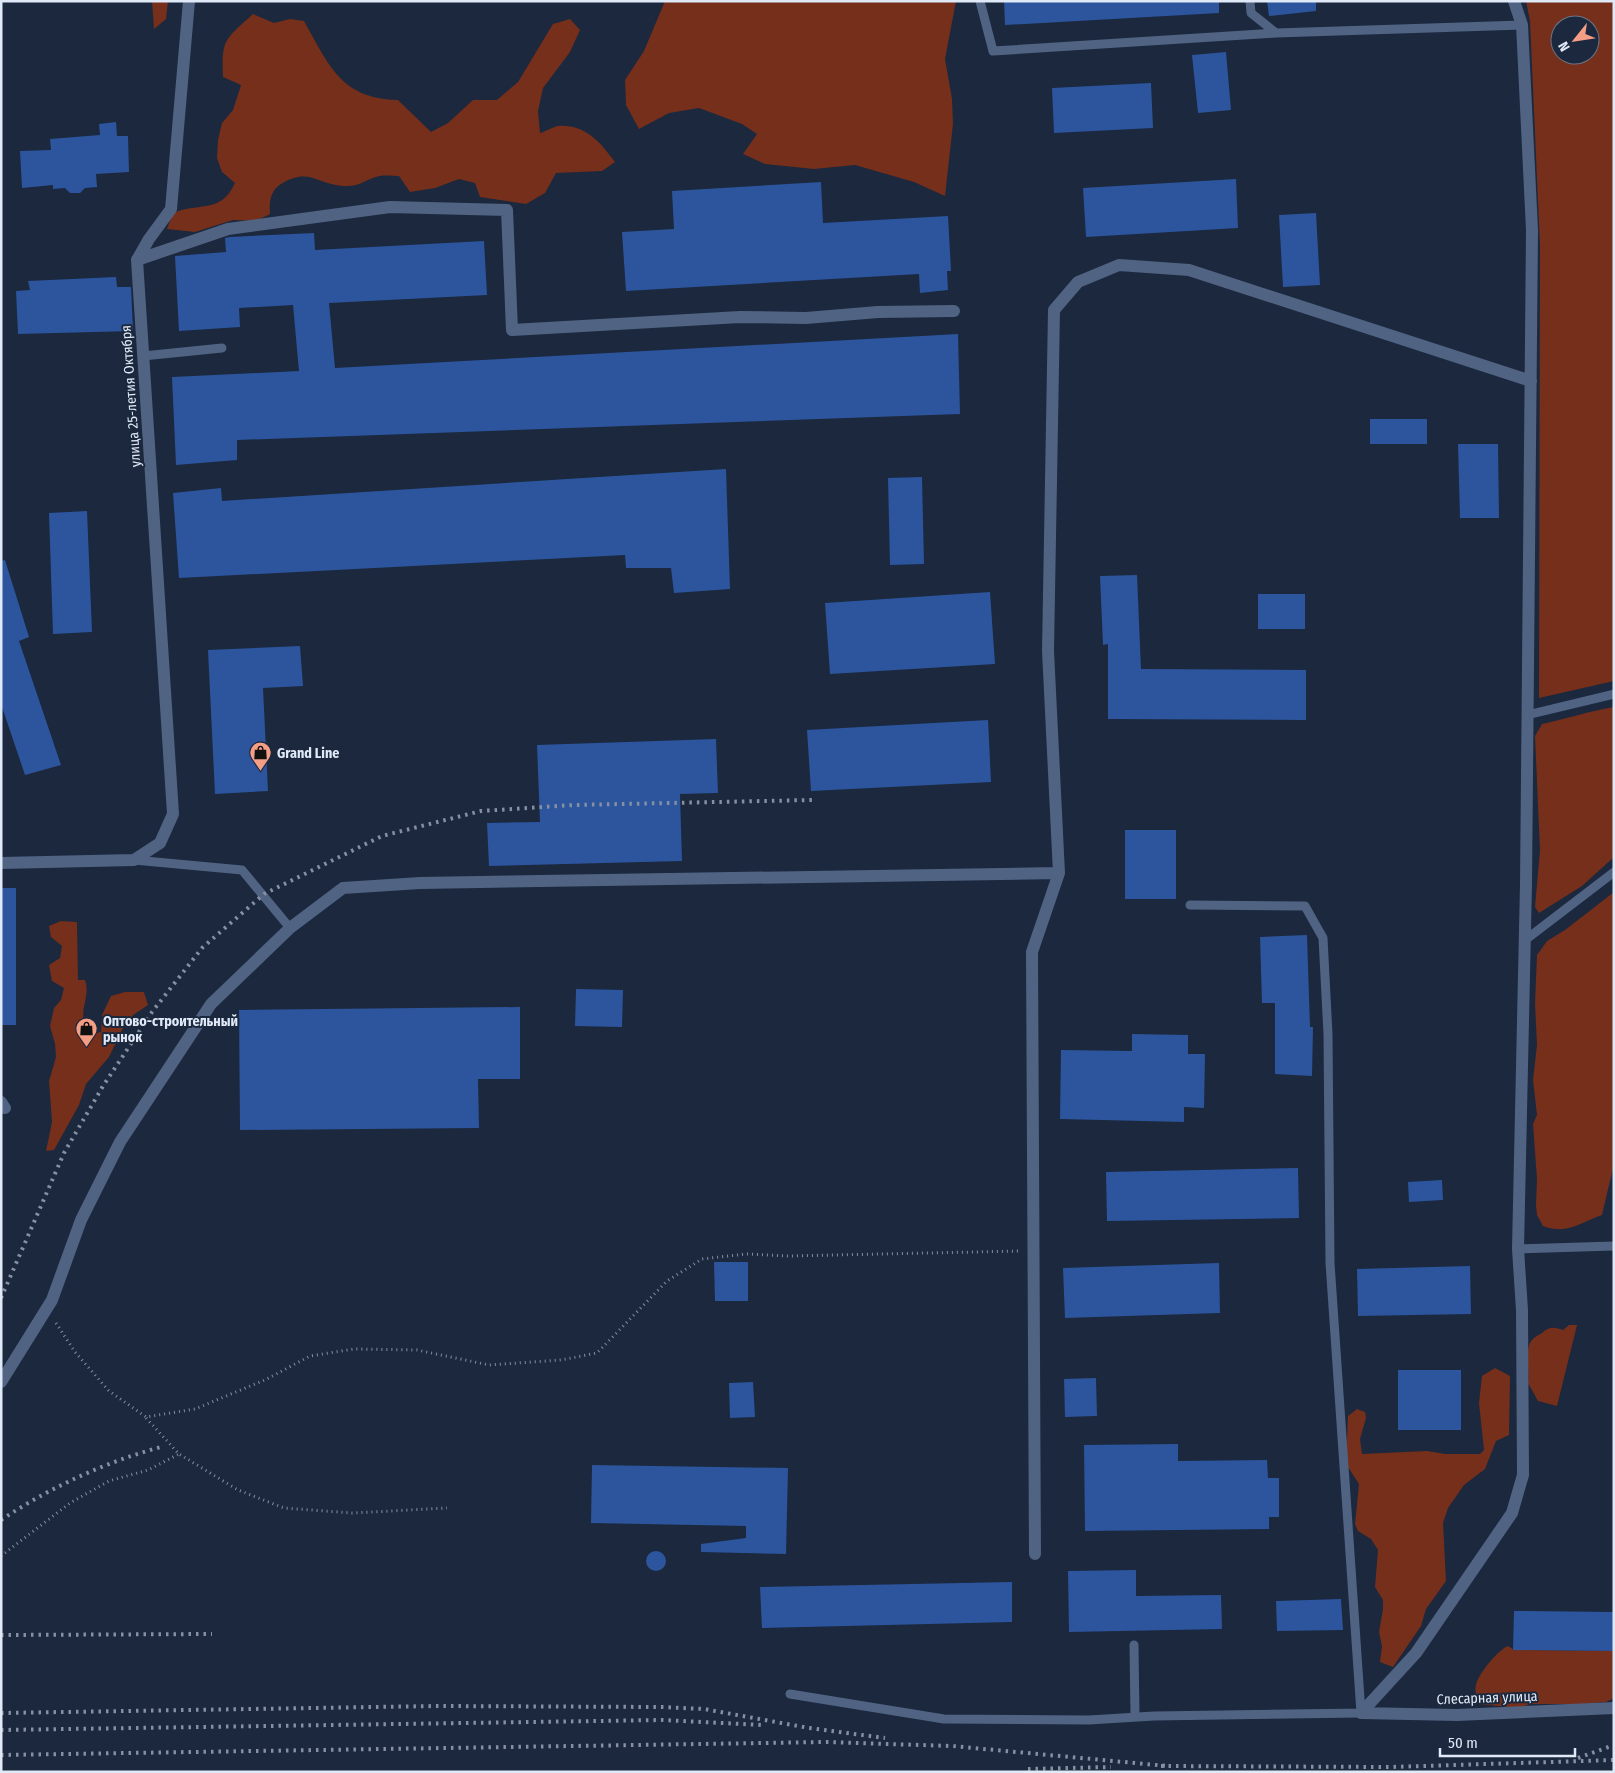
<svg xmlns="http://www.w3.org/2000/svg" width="1615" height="1773" viewBox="0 0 1615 1773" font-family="'Fira Sans Condensed',sans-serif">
<rect width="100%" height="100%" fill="#1b283d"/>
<!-- green -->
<path fill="#752f1b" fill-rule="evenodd" d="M152 1H168L166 19 154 29Z
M665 1H956L945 59 952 99 953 124 945 196 914 182 855 165 814 169 765 164 743 154 757 134 742 124 699 108 669 113 639 129 626 105 625 80 644 51Z
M1526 1H1614V681L1539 698 1540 246 1530 21ZM1560 25H1590V55H1560Z
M253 14 274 23 290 19 304 21C329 65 341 99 398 100L431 132 448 123 473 100H497L518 82 553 24 570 19 580 30 570 52 543 88 538 111 540 133C545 132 552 127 558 126 585 124 600 142 615 162L602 171 556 173 545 193 526 204 480 197 475 183 459 179 435 188 410 192 399 176C393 176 385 175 380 176 365 179 361 187 343 186 317 184 308 167 281 184 270 191 269 202 270 214L256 221 233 220 195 232 167 229 173 213C200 202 221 214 235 183L222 172 217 158 218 140 222 123 233 110 241 85 223 77C221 38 226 39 253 14Z
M1614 707V857L1582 886 1539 913 1535 907 1540 850 1535 736 1542 724C1566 719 1589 711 1614 707Z
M1614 892V1164L1602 1215C1579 1223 1568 1235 1543 1226L1537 1215 1536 1205 1537 1179 1533 1124 1537 1115 1533 1080 1537 1045 1535 1004 1537 955 1547 941 1565 930Z
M61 921 77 922 78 980H85C92 1001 73 1014 92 1034L101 1032 102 1015 111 996 125 992H144L148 1005 133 1015 123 1028 109 1057 86 1084 79 1105 54 1150 46 1151 52 1122 49 1081 56 1057 55 1044 50 1026 54 1008 61 1000 64 988 52 981 49 965 60 958 62 946 51 937 49 926Z
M1569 1325H1577L1557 1406 1538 1401 1528 1383C1530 1371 1524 1349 1532 1340 1534 1337 1539 1335 1542 1333 1549 1326 1555 1327 1563 1330Z
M1495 1368 1510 1376 1509 1435 1496 1441 1485 1469 1464 1485 1448 1508 1443 1523 1446 1581 1426 1609 1421 1626 1393 1667 1380 1662 1382 1646 1379 1632 1383 1609V1600L1375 1587 1378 1550 1371 1539 1358 1531 1355 1524 1359 1484 1346 1464 1348 1416 1357 1409 1365 1412 1366 1418 1360 1439 1362 1454 1427 1451 1445 1454H1480L1484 1450 1479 1403 1482 1376Z
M1508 1646 1514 1650 1614 1651V1698L1606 1702 1581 1704H1530L1519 1708 1478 1704C1478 1699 1474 1690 1476 1685 1478 1674 1498 1650 1508 1646Z"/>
<!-- building -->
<path fill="#2c559d" d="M1004 1H1219V13L1005 25Z
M1267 1H1316V11L1269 16Z
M1226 52 1231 110 1198 113 1192 55Z
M1151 83 1153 128 1054 133 1052 88Z
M116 122 117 136H128L129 172 96 174 97 187 85 188 80 193H70L65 188 53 189V185L22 188 20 151 51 150 50 139 100 135 99 124Z
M1236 179 1238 228 1086 237 1083 188Z
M821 182 823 223 948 216 951 271H947L948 290 920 293 919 274 626 291 622 232 674 229 672 191Z
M1316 213 1320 285 1283 287 1279 215Z
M314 233 315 250 484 241 487 295 329 303 335 368 958 334 960 414 237 440V460L176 465 172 377 299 371 293 305 239 308 240 327 179 331 175 256 226 252 225 238 230 237Z
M116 277 117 287H131L133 331 18 334 16 291 30 290 28 281Z
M1370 419H1427V444H1370Z
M1458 444H1498L1499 518H1460Z
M726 469 730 589 674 593 671 568H626L625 555 179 578 173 493 221 488 222 501Z
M922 477 924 564 890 565 888 478Z
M87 511 92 632 53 634 49 513Z
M5 560 29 637 19 641 61 765 25 775 1 704V561Z
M1137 575 1141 669 1306 670V720L1108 719V644L1103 645 1100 576Z
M990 592 995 664 830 674 825 603Z
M1258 594H1305V629H1258Z
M300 646 303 686 263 688 268 791 215 794 208 650Z
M988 720 991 782 811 791 807 730Z
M716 739 718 793 680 794 682 861 489 866 487 823 540 822 537 745Z
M1125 830H1176V899H1125Z
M1 888H16V1025H1Z
M1307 935 1310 1027H1313L1312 1076 1275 1074V1003H1262L1260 937Z
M576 989 623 990 622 1027 575 1026Z
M520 1007V1079H478L479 1128 240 1130 239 1010Z
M1132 1034 1188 1035V1054H1205L1204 1108 1184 1107V1122L1060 1119 1061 1050 1132 1051Z
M1298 1168 1299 1218 1107 1221 1106 1172Z
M1442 1180 1443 1200 1409 1202 1408 1182Z
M714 1262H748V1301H715Z
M1219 1263 1220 1313 1065 1318 1063 1268Z
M1470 1266 1471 1314 1358 1316 1357 1269Z
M1398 1370H1461V1430H1398Z
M1096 1378 1097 1416 1065 1417 1064 1379Z
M753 1382 755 1417 730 1418 729 1383Z
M1178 1444V1461L1267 1460 1268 1478H1279V1517H1269V1529L1085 1531 1084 1445Z
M592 1465 788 1468 786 1554 701 1552V1544L746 1538V1526L591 1523Z
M646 1561a10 10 0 1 1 20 0a10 10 0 1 1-20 0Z
M1136 1570V1596L1221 1595 1222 1629 1069 1632 1068 1571Z
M1012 1582V1622L762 1628 760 1587Z
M1341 1599 1343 1630 1277 1631 1276 1601Z
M1514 1611 1614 1612V1651L1513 1650Z"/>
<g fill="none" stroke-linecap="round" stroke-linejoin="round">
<!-- path -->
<path stroke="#848fa0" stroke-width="3" stroke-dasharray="1 4" stroke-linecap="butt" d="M56 1323 75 1352 109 1391 146 1417 195 1409 267 1379 310 1356 354 1349 417 1350 489 1365 561 1360 597 1353 667 1281 702 1259 746 1254 789 1256 1020 1251
M146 1418 179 1454 238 1490 284 1508 352 1513 447 1508
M1 1556 70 1503 109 1481 148 1470 179 1454"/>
<!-- service -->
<path stroke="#506383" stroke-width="9" d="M980 1 993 51 1276 33 1522 25
M1250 1 1251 13 1276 33
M143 356 222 348
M1527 715 1614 694
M134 860 242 870 290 928
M1524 941 1614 872
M1518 1249 1614 1246
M1134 1645 1135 1717
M790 1694 944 1719 1089 1720 1154 1716 1361 1713 1330 1263 1328 1034 1323 938 1305 906 1190 905"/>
<!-- minor -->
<path stroke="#506383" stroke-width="12" d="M137 260 149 239 171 209 189 1
M1 863 134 860 160 843 173 814 137 260 228 229 390 207 507 210 512 330 740 317 806 318 878 312 954 311
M1 1102 5 1108
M1 1382 52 1300 81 1220 120 1142 211 1004 290 928 343 888 420 883 1059 873
M1035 1554 1032 952 1059 873 1048 651 1054 310 1078 282 1119 265 1189 270 1531 381
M1361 1713 1416 1653 1512 1513 1523 1475 1522 1310 1518 1249 1526 884 1532 230 1522 25 1514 1
M1361 1713 1457 1715 1614 1708"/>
<!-- rail -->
<path stroke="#8590a2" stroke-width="4" stroke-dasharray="2.5 5" stroke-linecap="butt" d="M1 1298 64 1153 103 1086 152 1012 202 948 264 894 382 836 481 811 574 805 812 800
M1 1520C49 1488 105 1462 161 1447
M1 1635 212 1634
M1 1713 437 1706 661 1707 704 1709 809 1728 885 1738
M1 1730 663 1720 761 1725
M1 1755 826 1742 952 1746 1167 1766
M1578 1758 1614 1745
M1161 1766 1391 1767 1614 1760
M1028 1769 1111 1767"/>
</g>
<!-- icons -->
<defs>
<symbol id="shop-pin" viewBox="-11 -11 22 30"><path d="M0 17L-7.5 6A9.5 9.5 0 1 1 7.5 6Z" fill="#f49e86" stroke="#1b283d"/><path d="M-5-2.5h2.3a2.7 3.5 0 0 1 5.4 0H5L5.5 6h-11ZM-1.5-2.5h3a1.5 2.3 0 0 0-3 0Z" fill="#111"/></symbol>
</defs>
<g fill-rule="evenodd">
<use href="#shop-pin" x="248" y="740" width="25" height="34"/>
<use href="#shop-pin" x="74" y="1016" width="25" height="34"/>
</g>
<g text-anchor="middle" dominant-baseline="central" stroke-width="4" stroke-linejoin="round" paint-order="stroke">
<!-- street labels -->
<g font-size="14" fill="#e0e9f7" stroke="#1b283d">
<text transform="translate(131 396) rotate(-94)">улица 25-летия Октября</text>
<text transform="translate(1487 1698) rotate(-2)">Слесарная улица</text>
</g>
<!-- poi labels -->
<g font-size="14" font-weight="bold" fill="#e0e9f7" stroke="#1b283d" text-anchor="start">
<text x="277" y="753">Grand Line</text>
<text x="103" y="1021">Оптово-строительный<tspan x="103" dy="16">рынок</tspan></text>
</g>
</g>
<!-- border -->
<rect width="1615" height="1773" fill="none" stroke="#e0e9f7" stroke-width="5"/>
<!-- north arrow -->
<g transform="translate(1575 40) rotate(240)"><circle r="24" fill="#1b283d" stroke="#6a7587"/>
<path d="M0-4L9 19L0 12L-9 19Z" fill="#f49e86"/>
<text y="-8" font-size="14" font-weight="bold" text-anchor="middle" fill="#e0e9f7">N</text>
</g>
<!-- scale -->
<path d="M1440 1748v8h135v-8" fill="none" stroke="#e0e9f7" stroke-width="2.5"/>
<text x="1448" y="1748" font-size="15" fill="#e0e9f7" stroke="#1b283d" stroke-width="4" paint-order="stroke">50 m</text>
</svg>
